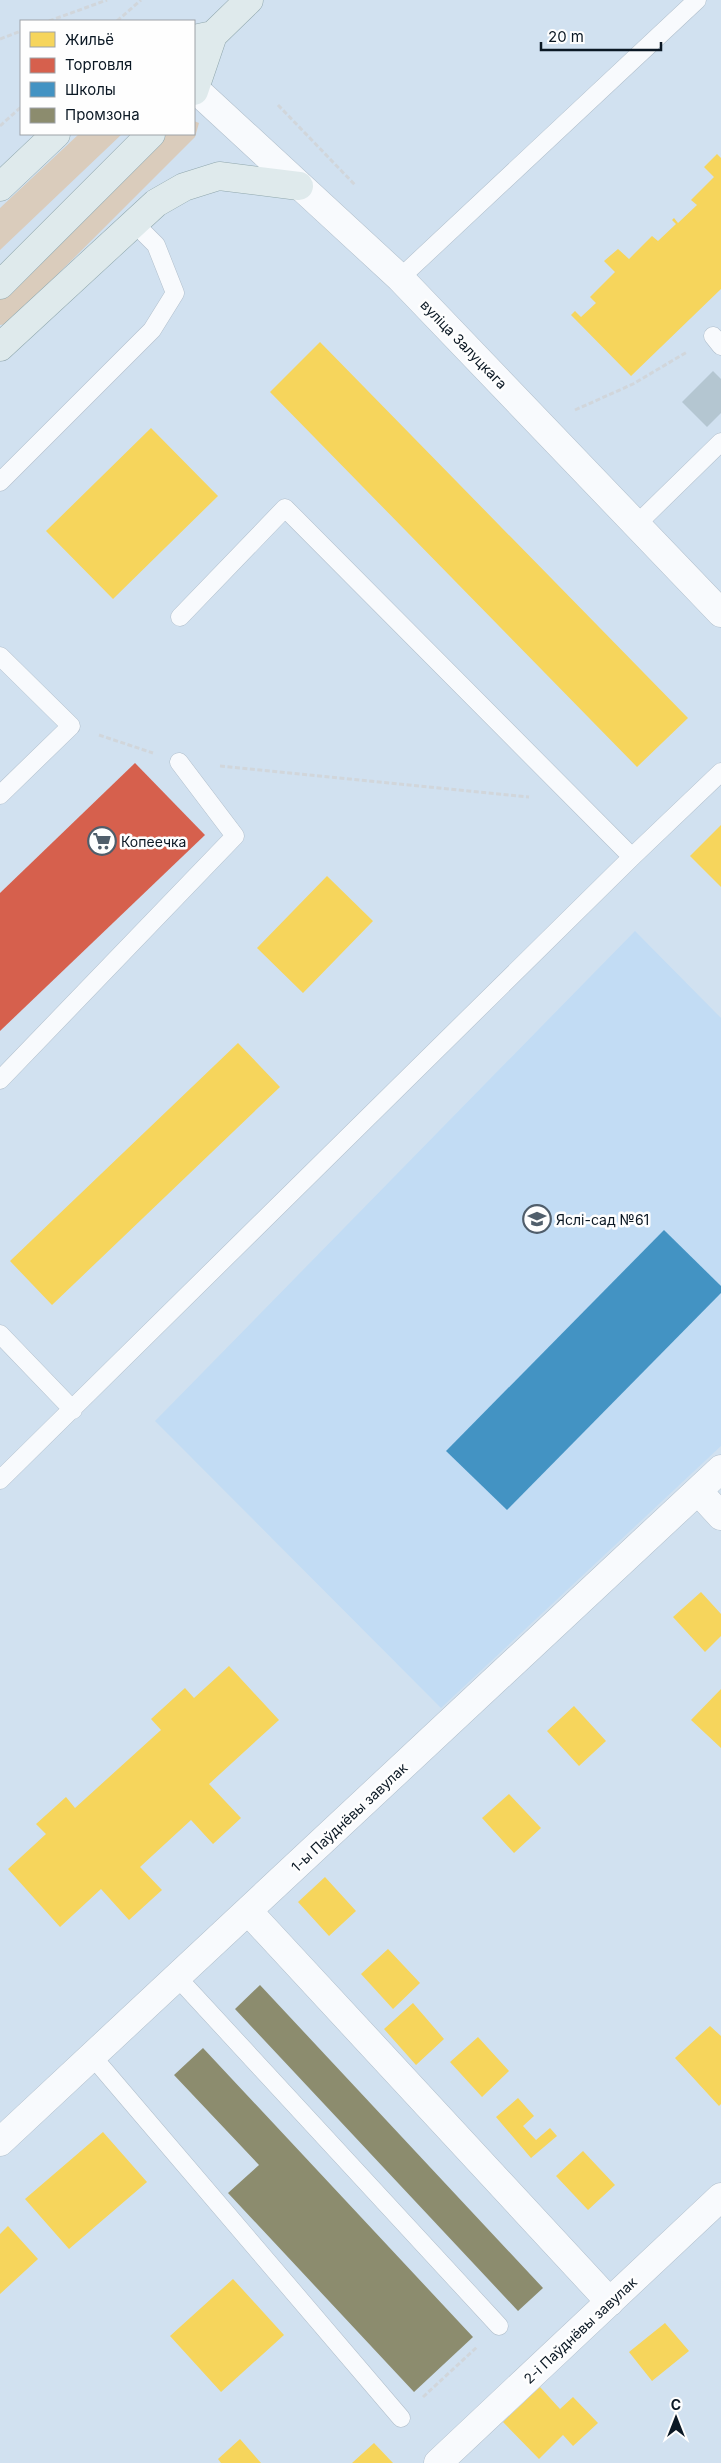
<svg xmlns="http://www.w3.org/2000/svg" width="721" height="2463" viewBox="0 0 721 2463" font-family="Inter,sans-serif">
<rect width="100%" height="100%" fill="#d1e1f0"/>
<!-- built -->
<path fill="#c2dcf4" d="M635 931 721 1018V1446L441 1708 155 1421Z"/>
<!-- green -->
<path fill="#daccbc" d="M194 121 199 123 195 137 8 324 0 325V299L167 134H194Z
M79 134H122L0 250V208Z"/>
<!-- homes -->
<path fill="#f6d55c" d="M717 154 721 158V289L631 376 571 315 575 311 581 317 596 303 590 297 615 272 604 261 618 249 629 259 652 236 658 241 676 224 672 220 674 218 678 223 697 205 691 200 714 177 704 167Z
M320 342 688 718 637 767 270 392Z
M151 428 218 496 113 599 46 531Z
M721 825V887L690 856Z
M327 876 373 921 303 993 257 948Z
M238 1043 280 1087 52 1305 10 1261Z
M701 1592 721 1614V1636L705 1652 673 1617Z
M229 1666 279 1720 209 1784 241 1818 213 1844 191 1820 140 1867 162 1890 129 1920 101 1889 60 1927 8 1869 46 1834 36 1824 66 1797 75 1808 161 1730 151 1719 185 1688 194 1698Z
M721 1689V1748L691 1720Z
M574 1706 606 1741 579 1766 547 1731Z
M509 1794 541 1828 514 1853 482 1818Z
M325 1877 356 1911 329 1936 298 1902Z
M388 1949 420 1983 393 2009 361 1974Z
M413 2003 444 2039 416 2065 384 2029Z
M710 2026 721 2036V2104L719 2106 675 2058Z
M478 2037 509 2071 482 2097 450 2062Z
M518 2098 534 2116 523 2126 536 2140 550 2128 557 2136 531 2158 496 2117Z
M103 2132 147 2182 69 2249 25 2199Z
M583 2151 615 2185 588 2210 556 2176Z
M8 2226 38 2259 0 2294V2234Z
M233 2279 284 2335 221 2392 170 2336Z
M665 2323 689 2351 652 2381 629 2352Z
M540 2387 560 2409 573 2397 598 2423 573 2446 563 2435 539 2459 503 2422Z
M240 2439 261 2463H221L218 2459Z
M374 2443 393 2463H352Z"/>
<!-- shops -->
<path fill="#d6604d" d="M135 763 205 835 0 1031V893Z"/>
<!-- schools -->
<path fill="#4393c3" d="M664 1230 721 1286V1293L507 1510 446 1451Z"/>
<!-- industry -->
<path fill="#8c8c6e" d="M260 1985 543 2288 518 2311 235 2009Z
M203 2048 473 2337 414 2392 228 2193 259 2165 174 2075Z"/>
<!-- building -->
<path fill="#b4c6d1" d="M713 371 721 379V413L707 427 682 402Z"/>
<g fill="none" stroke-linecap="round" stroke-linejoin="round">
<defs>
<path id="lane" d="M400 278 697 0
M713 336 721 346
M0 482 152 330 175 293 156 245 134 223
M636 525 721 442
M180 617 285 508 632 857
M0 656 71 726 0 795
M0 1080 235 836 179 762
M0 1334 73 1410
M0 1480 632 857 721 772
M177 1977 499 2326
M92 2056 401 2418"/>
<path id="street" d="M194 88 400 278 721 613
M698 1491 721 1516
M248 1911 610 2302
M0 2142 721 1469
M438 2463 721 2197"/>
<path id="primary" d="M194 39 213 35 249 0
M194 91 213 35
M0 187 56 134
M0 285 151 134
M0 347 156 203 184 187 219 176 299 186"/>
</defs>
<!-- lane casing -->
<use href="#lane" stroke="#b1bfcc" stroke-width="19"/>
<!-- street casing -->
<use href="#street" stroke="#b1bfcc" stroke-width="29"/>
<!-- primary casing -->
<use href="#primary" stroke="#90a7ad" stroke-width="29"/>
<!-- path -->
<path stroke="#d1d6db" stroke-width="3" stroke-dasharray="5 2.5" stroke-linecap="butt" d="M49 21 107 0
M117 21 141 0
M0 39 21 31
M278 105 356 186
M0 126 21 107
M575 410 633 384 687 352
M99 735 153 753
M220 766 529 797
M423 2397 477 2347"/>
<!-- lane -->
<use href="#lane" stroke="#f8fafd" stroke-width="18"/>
<!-- street -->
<use href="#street" stroke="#f8fafd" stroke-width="28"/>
<!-- primary -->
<use href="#primary" stroke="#dfeaec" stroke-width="28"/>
</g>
<!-- icons -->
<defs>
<symbol id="supermarket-ring" viewBox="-11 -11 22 22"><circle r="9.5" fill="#fefefe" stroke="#505e6b" stroke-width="1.5"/><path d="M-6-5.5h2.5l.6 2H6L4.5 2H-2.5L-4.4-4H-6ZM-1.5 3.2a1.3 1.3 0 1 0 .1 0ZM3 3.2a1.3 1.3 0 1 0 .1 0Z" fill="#505e6b"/></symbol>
<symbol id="school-ring" viewBox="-11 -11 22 22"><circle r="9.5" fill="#fefefe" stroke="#505e6b" stroke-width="1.5"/><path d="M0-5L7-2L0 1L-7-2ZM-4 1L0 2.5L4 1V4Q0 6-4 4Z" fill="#505e6b"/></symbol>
</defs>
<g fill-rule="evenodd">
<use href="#supermarket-ring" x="86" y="825" width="32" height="32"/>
<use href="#school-ring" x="521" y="1203" width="32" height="32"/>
</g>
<g text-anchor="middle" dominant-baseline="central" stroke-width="5" stroke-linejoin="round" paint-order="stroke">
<!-- street labels -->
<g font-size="14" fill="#0b1824" stroke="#fefefe">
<text transform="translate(464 344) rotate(46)">вуліца Залуцкага</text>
<text transform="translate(349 1817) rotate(-43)">1-ы Паўднёвы завулак</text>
<text transform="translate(580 2330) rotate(-43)">2-і Паўднёвы завулак</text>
</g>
<!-- poi labels -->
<g font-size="14" fill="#0b1824" stroke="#fefefe" text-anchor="start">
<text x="121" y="841">Копеечка</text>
<text x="556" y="1219">Яслі-сад №61</text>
</g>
</g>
<!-- legend -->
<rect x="20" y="20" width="175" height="115" fill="#fefefe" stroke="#9da2a7"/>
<rect x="30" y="32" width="25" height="15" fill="#f6d55c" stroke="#9da2a7"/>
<text x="65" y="45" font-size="15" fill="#0b1824">Жильё</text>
<rect x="30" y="58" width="25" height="15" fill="#d6604d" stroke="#9da2a7"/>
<text x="65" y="70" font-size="15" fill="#0b1824">Торговля</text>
<rect x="30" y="82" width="25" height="15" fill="#4393c3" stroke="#9da2a7"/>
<text x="65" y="95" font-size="15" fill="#0b1824">Школы</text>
<rect x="30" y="108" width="25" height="15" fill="#8c8c6e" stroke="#9da2a7"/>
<text x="65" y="120" font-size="15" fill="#0b1824">Промзона</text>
<!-- north arrow -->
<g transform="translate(676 2418)" stroke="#fefefe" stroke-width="4" paint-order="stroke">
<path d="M0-4L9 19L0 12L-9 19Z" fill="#0b1824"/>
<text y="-8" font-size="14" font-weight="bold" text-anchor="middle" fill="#0b1824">С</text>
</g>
<!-- scale -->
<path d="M541 42v8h120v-8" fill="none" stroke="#0b1824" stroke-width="2.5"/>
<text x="548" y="42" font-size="15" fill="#0b1824" stroke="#fefefe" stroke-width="4" paint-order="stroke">20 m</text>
</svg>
